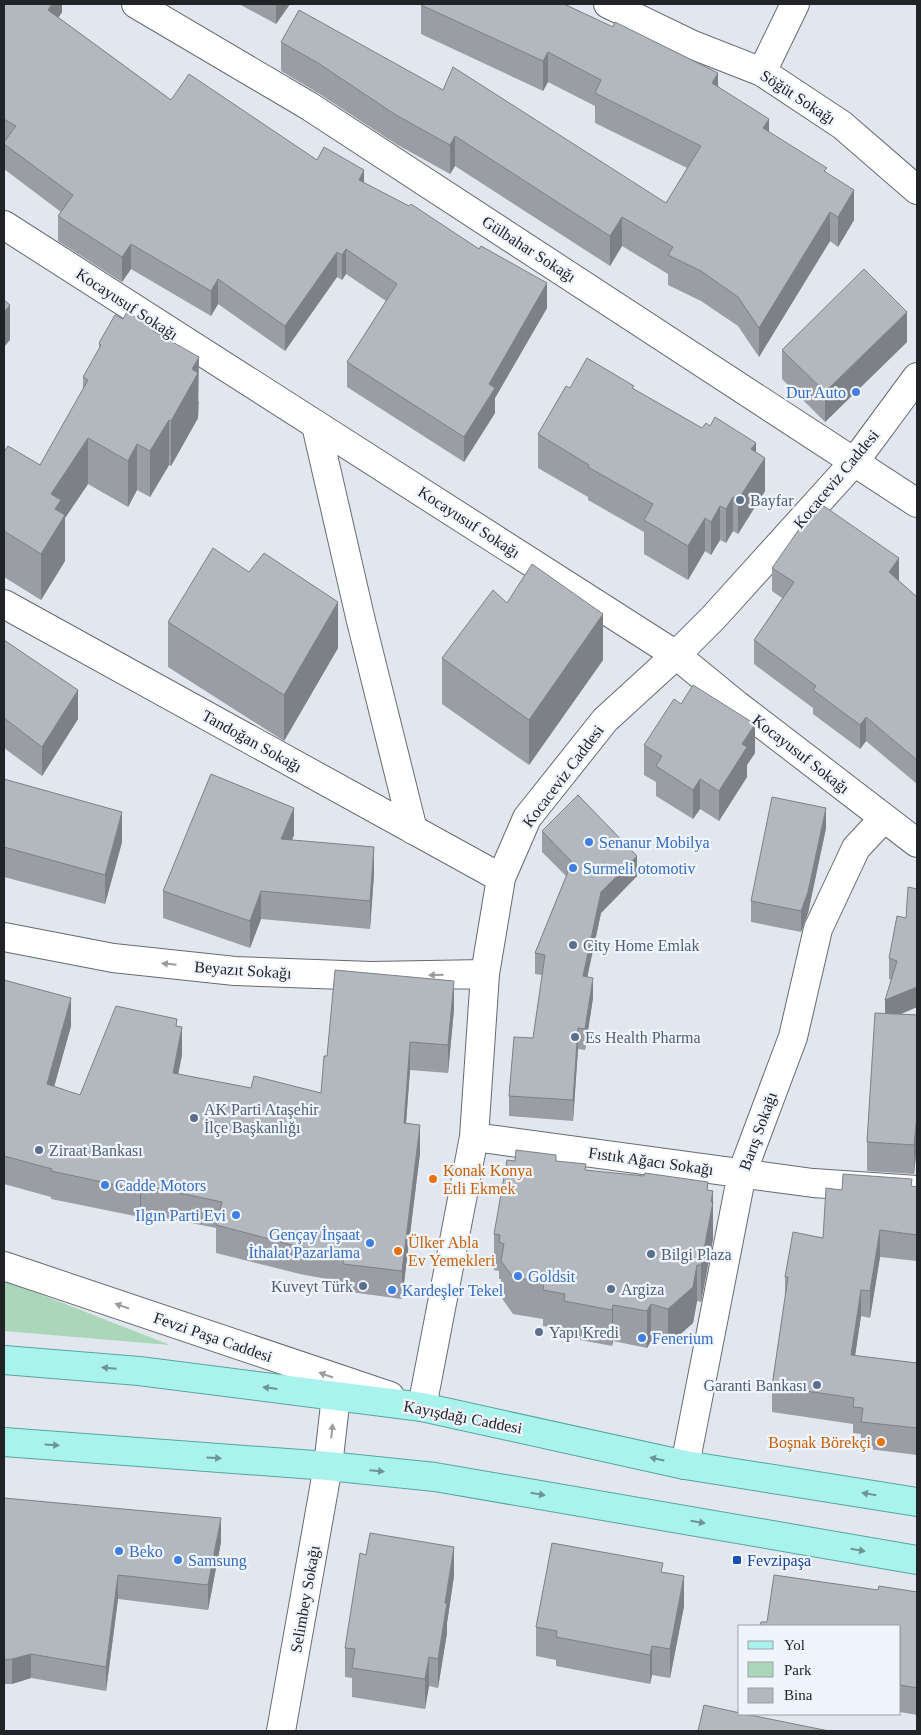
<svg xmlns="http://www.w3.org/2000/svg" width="921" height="1735" viewBox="0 0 921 1735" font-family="'Times New Roman',serif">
<rect width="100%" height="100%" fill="#e2e7ef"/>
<!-- green -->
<path fill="#aad6ba" d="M4 1280 170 1345 4 1331Z"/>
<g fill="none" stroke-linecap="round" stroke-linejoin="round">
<defs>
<path id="minor" d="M136 4 309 106 917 503
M608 4 693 45 762 72 842 125 917 190
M762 72 795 4
M4 225 676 655 737 705 917 843
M316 425 361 621 413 830
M4 604 501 878
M4 937 113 958 235 971 371 976 485 974
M474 1137 813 1183 917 1190
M422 1407 474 1137 485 974 501 878 527 818 605 720 676 655 713 618 855 461 917 377
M685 1465 742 1173 793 1037 818 929 856 848 884 818
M281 1731 328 1466 336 1396"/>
<path id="tertiary" d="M4 1266 390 1396"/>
<path id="primary" d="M4 1360 139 1371 422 1407 685 1465 917 1502
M4 1442 328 1466 435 1477 917 1560"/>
</defs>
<!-- minor casing -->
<use href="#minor" stroke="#666a70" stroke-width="30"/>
<!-- tertiary casing -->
<use href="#tertiary" stroke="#666a70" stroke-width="30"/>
<!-- primary casing -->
<use href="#primary" stroke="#56a5a0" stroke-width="30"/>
<!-- minor -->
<use href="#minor" stroke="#fff" stroke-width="28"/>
<!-- tertiary -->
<use href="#tertiary" stroke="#fff" stroke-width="28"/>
<!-- primary -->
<use href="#primary" stroke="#aaf3ed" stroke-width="28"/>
</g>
<!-- wall -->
<path fill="#9a9da3" d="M4 4H62V12L58 17 171 100 317 160 364 183 547 308 495 398V413L464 462 347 387V362L386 301 346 274 342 280 337 277 285 351 218 304 211 316 131 269 122 282 58 241V216L61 212 4 169Z
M239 4H290L276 24Z
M421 5 718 86 769 132 827 173 854 220 838 247 830 241 759 357 738 326 701 301 668 285V274L622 246 610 266 455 166 450 174 396 144 318 93 281 71V42L443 90 666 203 687 168 595 123V106L548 82 543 91 421 34Z
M123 319 154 332 199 402 198 418 171 466 169 465 150 497 137 490 128 507 88 484 65 518V561L41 600 4 577V452L40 465 83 391V377L99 350V343Z
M907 342 825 422 782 379V350Z
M570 388 634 389 702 428 756 452 765 491 738 534 733 531 726 543 720 540 711 555 705 551 688 580 644 554V532L588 500V497L538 468V434Z
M772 568 899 581 917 597V784L866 741 860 749 813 714V708L754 664V640L782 598 772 591Z
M507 603 603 660 529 765 442 704V658Z
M168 622 338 648 284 741 168 667Z
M4 640 78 719 42 776 4 748Z
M644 745 755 753 747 765V777L719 821 700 809 693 819 656 796V782L644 775Z
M4 779 122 842 105 904 4 877Z
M826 828 808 913 801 932 751 922V901Z
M542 831 637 876 601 913 587 977 593 998 585 1050 578 1049 573 1121 509 1116V1096L533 1038 542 975 535 974V953L566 876 542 852Z
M294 835 292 840 374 874 370 929 261 919 250 948 163 918V891Z
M897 916 917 1007 900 1014 917 1015V1145L914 1174 867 1171V1142L885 1014 891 980 889 979V958Z
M4 980 71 1026 54 1087 80 1095 177 1026 182 1055 178 1074 251 1088 321 1093 327 1056 454 1009 448 1073 410 1070 406 1123 420 1153 402 1299 343 1291V1282L300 1274 216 1253V1228L141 1213 140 1217 51 1199V1197L4 1184Z
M515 1161H556L586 1170 708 1190 713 1239 701 1302 697 1301 693 1323 668 1345 651 1341 647 1348 613 1341 612 1346 564 1337V1330L543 1326V1319L513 1314 501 1297V1279H499V1271L494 1270V1234Z
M912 1186 917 1187V1261L880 1257 870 1318 861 1316 855 1356 917 1363V1455L861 1448V1434L853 1433V1424L772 1412V1386L785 1298V1277L823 1238 842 1190Z
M4 1498 221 1542 208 1610 118 1599 106 1691 31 1678 12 1684H4Z
M663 1573 684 1606 670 1678 652 1675 650 1684 556 1666V1660L536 1656V1627Z
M454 1576 447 1623V1633L438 1688 429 1686 425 1709 352 1697V1678L345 1677V1648Z
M878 1590 917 1592V1715L900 1712V1626L767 1622Z"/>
<!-- shaded-wall -->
<path fill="#7d8085" d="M52 4H62V12L48 35V10Z
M276 4H290L276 24Z
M548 52V82L543 91V61Z
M718 73V102L712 83Z
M769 119V148L763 128Z
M455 136V166L450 174V145Z
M364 170V195L359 180Z
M854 190V220L838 247V217Z
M830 212V241L759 357V328Z
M622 217V246L610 266V236Z
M131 244V269L122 282V257Z
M346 249V274L342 280V255Z
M337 252V277L285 351V326Z
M218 279V304L211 316V291Z
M547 283V308L495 398V413L464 462V437L489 384Z
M10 305V340L4 347V312Z
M907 312V342L825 422V392Z
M199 357 198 418 171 466V421L192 369Z
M169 420V465L150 497V451Z
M88 438V484L65 518V561L41 600V554L51 494Z
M756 443V472L765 458V491L738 534V500L751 449Z
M137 444V490L128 507V461Z
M733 497V531L726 543V509Z
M720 506V540L711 555V522Z
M705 518V551L688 580V546Z
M899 558V582L889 572Z
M338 602V648L284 741V695Z
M603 614V660L529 765V720Z
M78 690V719L42 776V747Z
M866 717V741L860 749V725Z
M755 724V753L747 765V777L719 821V791L742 744Z
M700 779V809L693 819V790Z
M294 808V835L281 867V839Z
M826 808V828L808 913 801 932V911Z
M122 812V842L105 904V875Z
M374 847V874L370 929V901Z
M637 856V876L601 913 583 997V976L601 892Z
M261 891V919L250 948V921Z
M593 978V998L585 1050V1029Z
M454 981V1009L448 1073V1045Z
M917 987V1007L885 1021V1000Z
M71 998V1026L47 1112V1084Z
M182 1027V1055L173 1100V1073Z
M578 1028V1049L573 1121V1100Z
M410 1042V1070L404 1151V1123Z
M917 1115V1145L914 1174V1145Z
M420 1125V1153L402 1299V1271Z
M141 1185V1213L140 1217V1190Z
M713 1191V1239L701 1302V1265Z
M880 1230V1257L870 1318V1291Z
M697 1265V1301L693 1323 668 1345V1309Z
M861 1290V1316L851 1382V1355Z
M651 1304V1341L647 1348V1311Z
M613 1305V1341L612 1346V1310Z
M221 1518V1542L208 1610V1585Z
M454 1547V1576L447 1623V1633L438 1688V1659L445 1603Z
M118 1575V1599L106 1691V1667Z
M684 1576V1606L670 1678V1649Z
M652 1646V1675L650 1684V1655Z
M31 1654V1678L12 1684V1659Z
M429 1657V1686L425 1709V1679Z"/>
<!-- building -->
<path fill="#b3b7be" stroke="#7d8085" d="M4 4H52L48 10 171 100 189 74 317 160 324 147 364 170 359 180 409 206 411 204 479 249 481 246 547 283 489 384 495 388 464 437 347 362 397 284 346 249 342 255 337 252 285 326 218 279 211 291 131 244 122 257 58 216 73 195 4 144V142L16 126 4 119Z
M421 4H564L613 27 615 22 718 73 712 83 769 119 763 128 827 168 824 171 854 190 838 217 830 212 759 328 738 297 701 271 668 255 673 247 622 217 610 236 455 136 450 145 396 115 318 63 281 42 299 10 443 90 453 67 666 203 701 146 595 93 601 80 548 52 543 61 421 5Z
M864 269 907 312 825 392 782 350Z
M4 300 10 305 4 312Z
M127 312 154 328 153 331 199 357 192 369 198 373 171 421 169 420 150 451 137 444 128 461 88 438 51 494 61 500 55 509 65 515 41 554 4 531V452L8 446 40 465 88 380 83 377 101 345 99 343 115 315 123 319Z
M587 358 634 386 632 388 702 428 706 423 710 426 715 417 756 443 751 449 765 458 738 500 733 497 726 509 720 506 711 522 705 518 688 546 644 520 653 504 588 467 589 465 538 434 566 386 570 388Z
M818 502 899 558 889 572 917 597V760L866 717 860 725 813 690 816 686 754 640 794 582 772 568Z
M213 548 249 572 264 553 338 602 284 695 168 622Z
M532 564 603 614 529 720 442 658 493 590 507 603Z
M4 640 78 690 42 747 4 718Z
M693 685 755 724 742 744 747 747 719 791 700 779 693 790 656 766 662 756 644 745 674 699 681 704Z
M211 774 294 808 281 839 374 847 370 901 261 891 250 921 163 891Z
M4 779 122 812 105 875 4 847Z
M578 795 637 856 601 892 583 976 593 978 585 1029 578 1028 573 1100 509 1096 514 1037 533 1038 545 955 535 953 572 862 542 831Z
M772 797 826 808 808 892 801 911 751 901Z
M908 887 917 889V987L885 1000 897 961 889 958 897 916 906 918Z
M335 970 454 981 448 1045 410 1042 404 1123 420 1125 402 1271 343 1264 344 1254 300 1247 216 1225 222 1202 141 1185 140 1190 51 1171 52 1169 4 1156V980L71 998 47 1084 80 1095 116 1006 177 1019 176 1026 182 1027 173 1073 251 1088 254 1076 321 1093 324 1056H327Z
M875 1013 917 1015V1115L914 1145 867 1142Z
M516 1150 556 1155V1161L586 1164 585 1170 644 1176 645 1173 708 1182 707 1190 713 1191 711 1202H713L701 1265H697L693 1287 668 1309 651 1304 647 1311 613 1305 612 1310 564 1301 565 1294 543 1290 544 1283 513 1277 501 1261 504 1244 499 1242 500 1235 494 1234 507 1160 515 1161Z
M843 1174 912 1179 911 1186 917 1187V1235L880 1230 870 1291 861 1290 851 1355 917 1363V1428L861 1422 863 1408 853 1407 854 1398 772 1386 788 1277H785L793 1232 823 1238 826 1188 842 1190Z
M4 1498 221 1518 208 1585 118 1575 106 1667 31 1654 12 1659 4 1660Z
M370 1533 454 1547 445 1603H447L438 1659 429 1657 425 1679 352 1668 355 1649 345 1648 360 1553 366 1555Z
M552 1543 663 1563 661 1572 684 1576 670 1649 652 1646 650 1655 556 1637 557 1631 536 1627Z
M774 1575 878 1590 879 1586 917 1592V1688L900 1685V1626H760L761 1622H767Z
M704 1705 740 1713V1714H745L829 1731H698Z"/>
<!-- one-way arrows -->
<defs><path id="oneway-solid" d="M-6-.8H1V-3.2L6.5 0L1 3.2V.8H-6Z" transform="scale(1.25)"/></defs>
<g fill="#9b9c9d">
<use href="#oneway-solid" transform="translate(169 964) rotate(-174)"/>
<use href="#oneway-solid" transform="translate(436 975) rotate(179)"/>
<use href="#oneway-solid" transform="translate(122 1306) rotate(-161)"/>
<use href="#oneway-solid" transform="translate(326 1375) rotate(-161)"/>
<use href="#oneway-solid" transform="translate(332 1431) rotate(-84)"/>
</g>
<g fill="#6c9593">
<use href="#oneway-solid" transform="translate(109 1368) rotate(-175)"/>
<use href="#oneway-solid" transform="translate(270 1388) rotate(-173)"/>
<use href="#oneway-solid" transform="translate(52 1445) rotate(4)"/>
<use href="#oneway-solid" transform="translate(214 1458) rotate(4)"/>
<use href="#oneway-solid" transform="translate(657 1459) rotate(-168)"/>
<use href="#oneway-solid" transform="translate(377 1471) rotate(5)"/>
<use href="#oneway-solid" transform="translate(538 1494) rotate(10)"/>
<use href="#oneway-solid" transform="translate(869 1494) rotate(-171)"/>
<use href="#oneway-solid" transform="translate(698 1522) rotate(10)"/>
<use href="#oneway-solid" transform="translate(858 1550) rotate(10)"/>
</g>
<!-- markers -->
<g fill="#3f7fe0" stroke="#f0f4fc" stroke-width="2">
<circle cx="856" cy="392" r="5"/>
<circle cx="589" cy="842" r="5"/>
<circle cx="573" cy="868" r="5"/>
<circle cx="105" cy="1185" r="5"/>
<circle cx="236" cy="1215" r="5"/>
<circle cx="370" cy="1243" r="5"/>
<circle cx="518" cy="1276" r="5"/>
<circle cx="392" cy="1290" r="5"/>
<circle cx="642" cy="1338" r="5"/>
<circle cx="119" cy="1551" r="5"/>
<circle cx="178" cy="1560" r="5"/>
</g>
<g fill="#5c6f8a" stroke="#f0f4fc" stroke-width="2">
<circle cx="740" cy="500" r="5"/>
<circle cx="573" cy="945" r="5"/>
<circle cx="575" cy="1037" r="5"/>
<circle cx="194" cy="1118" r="5"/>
<circle cx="39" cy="1150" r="5"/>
<circle cx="651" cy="1254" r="5"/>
<circle cx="363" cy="1286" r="5"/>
<circle cx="611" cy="1289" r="5"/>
<circle cx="539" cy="1332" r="5"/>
<circle cx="817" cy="1385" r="5"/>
</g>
<g fill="#e8710a" stroke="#f0f4fc" stroke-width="2">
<circle cx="433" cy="1179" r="5"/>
<circle cx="398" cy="1251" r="5"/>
<circle cx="881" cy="1442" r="5"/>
</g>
<rect fill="#1a4fb4" stroke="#f0f4fc" stroke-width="2" x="732" y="1555" width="10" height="10" rx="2.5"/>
<g text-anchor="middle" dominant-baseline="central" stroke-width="4.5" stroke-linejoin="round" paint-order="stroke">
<!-- street labels -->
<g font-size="16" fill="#212326" stroke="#f0f4fc">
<text transform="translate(798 97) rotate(33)">Söğüt Sokağı</text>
<text transform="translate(529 249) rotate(33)">Gülbahar Sokağı</text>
<text transform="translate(127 304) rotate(33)">Kocayusuf Sokağı</text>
<text transform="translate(836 479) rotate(-50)">Kocaceviz Caddesi</text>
<text transform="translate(469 522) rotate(33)">Kocayusuf Sokağı</text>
<text transform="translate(252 741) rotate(29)">Tandoğan Sokağı</text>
<text transform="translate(801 754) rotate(38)">Kocayusuf Sokağı</text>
<text transform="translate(563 776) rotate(-53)">Kocaceviz Caddesi</text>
<text transform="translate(243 970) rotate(4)">Beyazıt Sokağı</text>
<text transform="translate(758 1131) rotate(-70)">Barış Sokağı</text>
<text transform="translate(651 1161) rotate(8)">Fıstık Ağacı Sokağı</text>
<text transform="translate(213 1337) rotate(19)">Fevzi Paşa Caddesi</text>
<text transform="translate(463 1417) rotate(11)">Kayışdağı Caddesi</text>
<text transform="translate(305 1599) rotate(-80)">Selimbey Sokağı</text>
</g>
<!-- shop labels -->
<g font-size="16" fill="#366cbe" stroke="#f0f4fc" text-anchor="start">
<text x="846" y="392" text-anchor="end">Dur Auto</text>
<text x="599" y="842">Senanur Mobilya</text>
<text x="583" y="868">Surmeli otomotiv</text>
<text x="115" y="1185">Cadde Motors</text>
<text x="226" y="1215" text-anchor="end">Ilgın Parti Evi</text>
<text x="360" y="1234" text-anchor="end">Gençay İnşaat<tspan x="360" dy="18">İthalat Pazarlama</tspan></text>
<text x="528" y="1276">Goldsit</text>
<text x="402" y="1290">Kardeşler Tekel</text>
<text x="652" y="1338">Fenerium</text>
<text x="129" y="1551">Beko</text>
<text x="188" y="1560">Samsung</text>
</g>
<!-- service labels -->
<g font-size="16" fill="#4e5e75" stroke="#f0f4fc" text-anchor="start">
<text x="750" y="500">Bayfar</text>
<text x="583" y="945">City Home Emlak</text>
<text x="585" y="1037">Es Health Pharma</text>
<text x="204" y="1109">AK Parti Ataşehir<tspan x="204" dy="18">İlçe Başkanlığı</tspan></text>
<text x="49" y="1150">Ziraat Bankası</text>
<text x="661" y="1254">Bilgi Plaza</text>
<text x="353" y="1286" text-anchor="end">Kuveyt Türk</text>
<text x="621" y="1289">Argiza</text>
<text x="549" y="1332">Yapı Kredi</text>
<text x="807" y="1385" text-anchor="end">Garanti Bankası</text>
</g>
<!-- food labels -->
<g font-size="16" fill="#c56008" stroke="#f0f4fc" text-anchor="start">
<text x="443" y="1170">Konak Konya<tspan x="443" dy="18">Etli Ekmek</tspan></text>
<text x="408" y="1242">Ülker Abla<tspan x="408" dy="18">Ev Yemekleri</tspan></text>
<text x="871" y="1442" text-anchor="end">Boşnak Börekçi</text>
</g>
<!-- transit labels -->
<g font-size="16" fill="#164399" stroke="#f0f4fc" text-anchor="start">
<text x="747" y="1560">Fevzipaşa</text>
</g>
</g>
<!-- border -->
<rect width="921" height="1735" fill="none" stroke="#212326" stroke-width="10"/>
<!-- legend -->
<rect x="738" y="1625" width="162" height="90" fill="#f0f4fc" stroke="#9da0a6"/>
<rect x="748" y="1641" width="25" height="8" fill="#aaf3ed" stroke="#9da0a6"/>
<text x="784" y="1650" font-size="15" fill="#212326">Yol</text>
<rect x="748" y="1662" width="25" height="15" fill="#aad6ba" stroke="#9da0a6"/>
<text x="784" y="1675" font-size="15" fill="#212326">Park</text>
<rect x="748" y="1688" width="25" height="15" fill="#b3b7be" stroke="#9da0a6"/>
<text x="784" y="1700" font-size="15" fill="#212326">Bina</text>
</svg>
